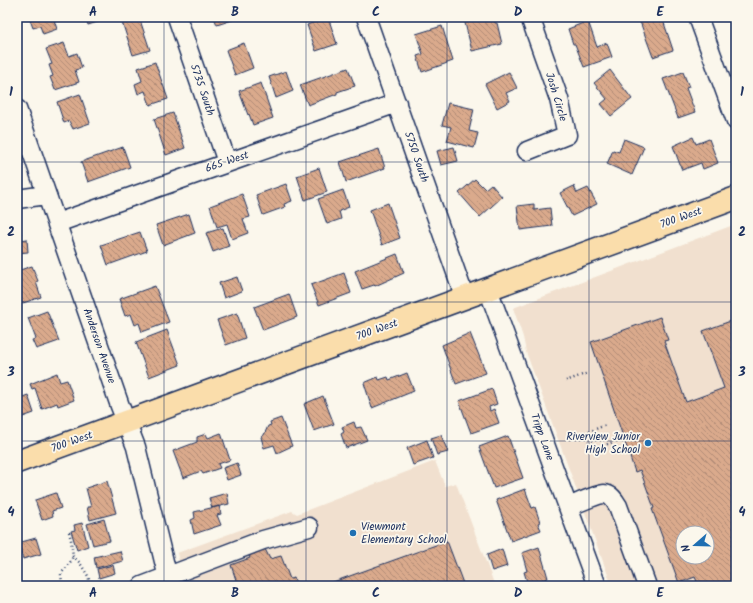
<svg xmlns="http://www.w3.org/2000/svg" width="753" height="603" viewBox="0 0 753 603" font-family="Kalam,sans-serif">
<defs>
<pattern id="building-back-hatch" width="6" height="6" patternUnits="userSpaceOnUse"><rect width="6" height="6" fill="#daaa8c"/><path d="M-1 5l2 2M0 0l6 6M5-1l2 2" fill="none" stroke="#b08b76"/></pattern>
</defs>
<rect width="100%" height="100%" fill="#fbf7ec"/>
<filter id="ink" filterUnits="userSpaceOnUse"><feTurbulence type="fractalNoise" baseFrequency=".025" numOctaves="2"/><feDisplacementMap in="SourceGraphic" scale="8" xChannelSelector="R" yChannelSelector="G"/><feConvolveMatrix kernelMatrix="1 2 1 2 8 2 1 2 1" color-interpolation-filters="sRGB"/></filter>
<g filter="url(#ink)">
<!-- built -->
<path fill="#f1e0cf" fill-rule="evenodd" d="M736 224V586H612L526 352 523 337 513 308ZM683 533H707V557H683Z
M435 461 445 486 456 483 495 586H185L177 553 292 511 297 514Z"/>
<!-- building -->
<path fill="url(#building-back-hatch)" stroke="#1b2f5e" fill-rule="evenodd" d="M29 17H53L57 29 43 34 40 26 33 28Z
M85 17H107V19L88 25Z
M128 17H139L150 50 133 55 121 19Z
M214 17H234L235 19 217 25Z
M328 17 337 44 316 51 307 25Z
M472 17H494L495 23H497L502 44 472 51 464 19Z
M644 17H662L673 50 653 57 639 19Z
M588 21 597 47 607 43 612 57 584 67 575 44H573L568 29Z
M442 26 453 61 422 72 417 56 423 54 416 34Z
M64 43 69 56 77 53 82 68 75 70 79 82 55 90 50 77 53 76 49 65 52 64 46 49Z
M244 43 253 68 235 75 226 50Z
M155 62 168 99 150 105 145 91 138 94 135 84 142 81 138 68Z
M348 68 355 86 337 92V94L308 105 300 85Z
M610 70 632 99 611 116 601 104 607 99 594 83Z
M286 71 293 91 276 98 269 77Z
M509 72 517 88 506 93 510 101 497 108 485 84Z
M683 72 689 87 686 88 695 112 678 118 663 79Z
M261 83 273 118 253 125 249 114 248 115 239 91Z
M80 94 90 123 73 129 69 121 64 123 57 102Z
M448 103 474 109 469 131 478 133 474 148 447 141 451 127 442 125Z
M173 113 185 148 166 155 154 119Z
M693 137 696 144 709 139 718 163 703 169 701 163 682 170 673 146Z
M624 139 644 147 632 175 607 164 613 150 619 152Z
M123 147 130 167 88 182 81 162Z
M454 147 458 161 441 165 437 151Z
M379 149 385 168 346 182 340 162Z
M319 168 327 192 305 200 297 176Z
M475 179 485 189 491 184 502 197 480 217 459 193Z
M286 184 292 201 284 204 285 207 263 215 256 195Z
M574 186 577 193 588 188 597 204 572 216 560 193Z
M343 190 349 207 339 211 341 219 327 224 318 199Z
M242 194 250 217 243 219 248 233 232 239 227 224 217 227 210 206Z
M388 203 400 238 382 245 370 210Z
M534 204V210L550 208 552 226 520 230 517 206Z
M189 214 195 233 163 245 156 225Z
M223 228 229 246 213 252 206 233Z
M140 232 147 251 108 265 101 245Z
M21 233V240L27 239 28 252 17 253V234Z
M397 254 404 273 375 286 374 285 362 289 355 271Z
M32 266 38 281 36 282 41 297 20 304 17 297 21 295 17 284V271Z
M344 273 351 293 319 305 311 285Z
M237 277 242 291 224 298 219 283Z
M155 286 169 322 142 332 139 323 135 325 131 314 125 316 119 299Z
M289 294 297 317 263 330 254 307Z
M47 311 59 341 36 349 32 340 36 339 28 318Z
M237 313 245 338 226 345 217 320Z
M660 317 668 340 664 341 686 402 724 388 703 331 736 319V586H703L702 585 699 586 695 577 679 583 652 509 654 508 640 470 635 472 591 342ZM683 533H707V557H683Z
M167 330 180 365 149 377 136 342Z
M470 333 486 373 456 384 442 345Z
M57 373 60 382 67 380 74 400 58 406 57 403 42 409 35 388 32 389 30 384Z
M407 373 414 391 372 408 364 383 378 377 379 380 388 377 389 380Z
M492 389 497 404 489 407 490 411 494 409 499 423 471 433 459 401Z
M28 395 34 413 17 419V399Z
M323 396 334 424 314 431 304 404Z
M281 418 292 446 277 453 274 445 264 448 261 437 264 435 268 426 271 425 270 422Z
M354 422 356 428 361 427 367 440 346 448 341 434 344 432 342 427Z
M221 433 230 460 218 464 220 468 203 474 201 471 183 478 173 451 197 442V437L206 434 208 438Z
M441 435 448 452 437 455 431 438Z
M508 436 523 478 494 488 479 447Z
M427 440 433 458 413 465 407 448Z
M237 463 241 475 227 480 223 468Z
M107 481 116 513 90 520 87 507H91L86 488Z
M525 489 532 508 535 507 540 522 538 523 541 530 511 541 496 500Z
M56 493 61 508 52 511 53 516 42 520 35 500Z
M227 493 229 504 212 508 209 498Z
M219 506 221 514 217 515 221 525 194 534 191 520 195 518 194 512Z
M104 519 110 541 93 545 87 524Z
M82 523 88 546 77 550 71 531 75 530 74 525Z
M36 538 41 554 23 559 18 543Z
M447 541 464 586H322Z
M539 547 548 578 528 585 524 572 527 571 522 553Z
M265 549 270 559 281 556 290 579 294 578 297 586H238L231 565 250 558 248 554Z
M502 549 507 566 492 571 487 555Z
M120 551 123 561 96 568 94 557Z
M113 565 115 573 99 578 97 569Z"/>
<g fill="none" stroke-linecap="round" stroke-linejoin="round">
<defs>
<path id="minor" d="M177 17 227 162
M366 17 465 298
M698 17 736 121
M17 109 120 406 136 447 170 586
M527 151 567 135 559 99 530 17
M17 199 47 195
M57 223 397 103
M488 289 597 586
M568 507C576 504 597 494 604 494 611 494 615 501 618 506L647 586
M142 586 263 540 309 527"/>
<path id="major" d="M17 462 736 198"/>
</defs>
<!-- minor casing -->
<use href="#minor" stroke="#1b2f5e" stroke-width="21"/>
<!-- major casing -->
<use href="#major" stroke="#1b2f5e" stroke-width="25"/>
<!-- path -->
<path stroke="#1b2f5e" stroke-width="2.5" stroke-dasharray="1 3" stroke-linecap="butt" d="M566 381 588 373
M585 433 606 425
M588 442 610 434
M592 450 613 442
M69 532 71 540 73 556 80 563 88 576 91 586
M62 583 61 574 71 561 73 556"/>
<!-- minor -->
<use href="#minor" stroke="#fbf7ec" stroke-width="18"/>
<!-- major -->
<use href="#major" stroke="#faddab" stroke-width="22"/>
</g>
</g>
<!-- grid -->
<path fill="none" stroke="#1b2f5e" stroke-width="1" stroke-opacity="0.55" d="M164 17V586M306 17V586M447 17V586M589 17V586M17 162H736M17 302H736M17 441H736"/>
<!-- markers -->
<g fill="#1f6fb2" stroke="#fbf7ec" stroke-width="1.5">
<circle cx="648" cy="443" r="4"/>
<circle cx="353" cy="533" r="4"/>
</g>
<g text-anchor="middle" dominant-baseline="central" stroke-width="3.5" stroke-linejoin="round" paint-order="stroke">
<!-- street labels -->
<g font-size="11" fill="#1b2f5e" stroke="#fbf7ec">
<text transform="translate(202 90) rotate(71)">5735 South</text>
<text transform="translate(556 97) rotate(73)">Josh Circle</text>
<text transform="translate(416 157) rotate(71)">5750 South</text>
<text transform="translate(227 162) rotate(-19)">665 West</text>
<text transform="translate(681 218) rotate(-20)">700 West</text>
<text transform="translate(377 330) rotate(-20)">700 West</text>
<text transform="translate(99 346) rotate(71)">Anderson Avenue</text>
<text transform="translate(542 437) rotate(70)">Tripp Lane</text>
<text transform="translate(72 442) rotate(-20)">700 West</text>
</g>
<!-- poi labels -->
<g font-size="11" fill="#1b2f5e" stroke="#fbf7ec" text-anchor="end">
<text x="640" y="437">Riverview Junior<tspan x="640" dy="13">High School</tspan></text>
<text x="361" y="527" text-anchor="start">Viewmont<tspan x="361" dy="13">Elementary School</tspan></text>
</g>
</g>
<!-- margin -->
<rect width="753" height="603" fill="none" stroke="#fbf7ec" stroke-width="44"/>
<!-- north arrow -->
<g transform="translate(695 545) rotate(250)"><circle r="19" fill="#fbf7ec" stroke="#a1a7b3"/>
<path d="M0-3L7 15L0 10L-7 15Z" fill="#1f6fb2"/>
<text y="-6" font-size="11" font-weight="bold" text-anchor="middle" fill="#1b2f5e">N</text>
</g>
<rect x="22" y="22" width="709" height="559" fill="none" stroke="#1b2f5e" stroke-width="1.5"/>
<g font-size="13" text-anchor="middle" font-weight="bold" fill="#1b2f5e">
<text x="93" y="16">A</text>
<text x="235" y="16">B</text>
<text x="376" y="16">C</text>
<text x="518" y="16">D</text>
<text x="660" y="16">E</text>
<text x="11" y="96">1</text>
<text x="742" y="96">1</text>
<text x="11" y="236">2</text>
<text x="742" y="236">2</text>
<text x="11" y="376">3</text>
<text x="742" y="376">3</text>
<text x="11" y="516">4</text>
<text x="742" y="516">4</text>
<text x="93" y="597">A</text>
<text x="235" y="597">B</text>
<text x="376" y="597">C</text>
<text x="518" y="597">D</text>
<text x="660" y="597">E</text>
</g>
</svg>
